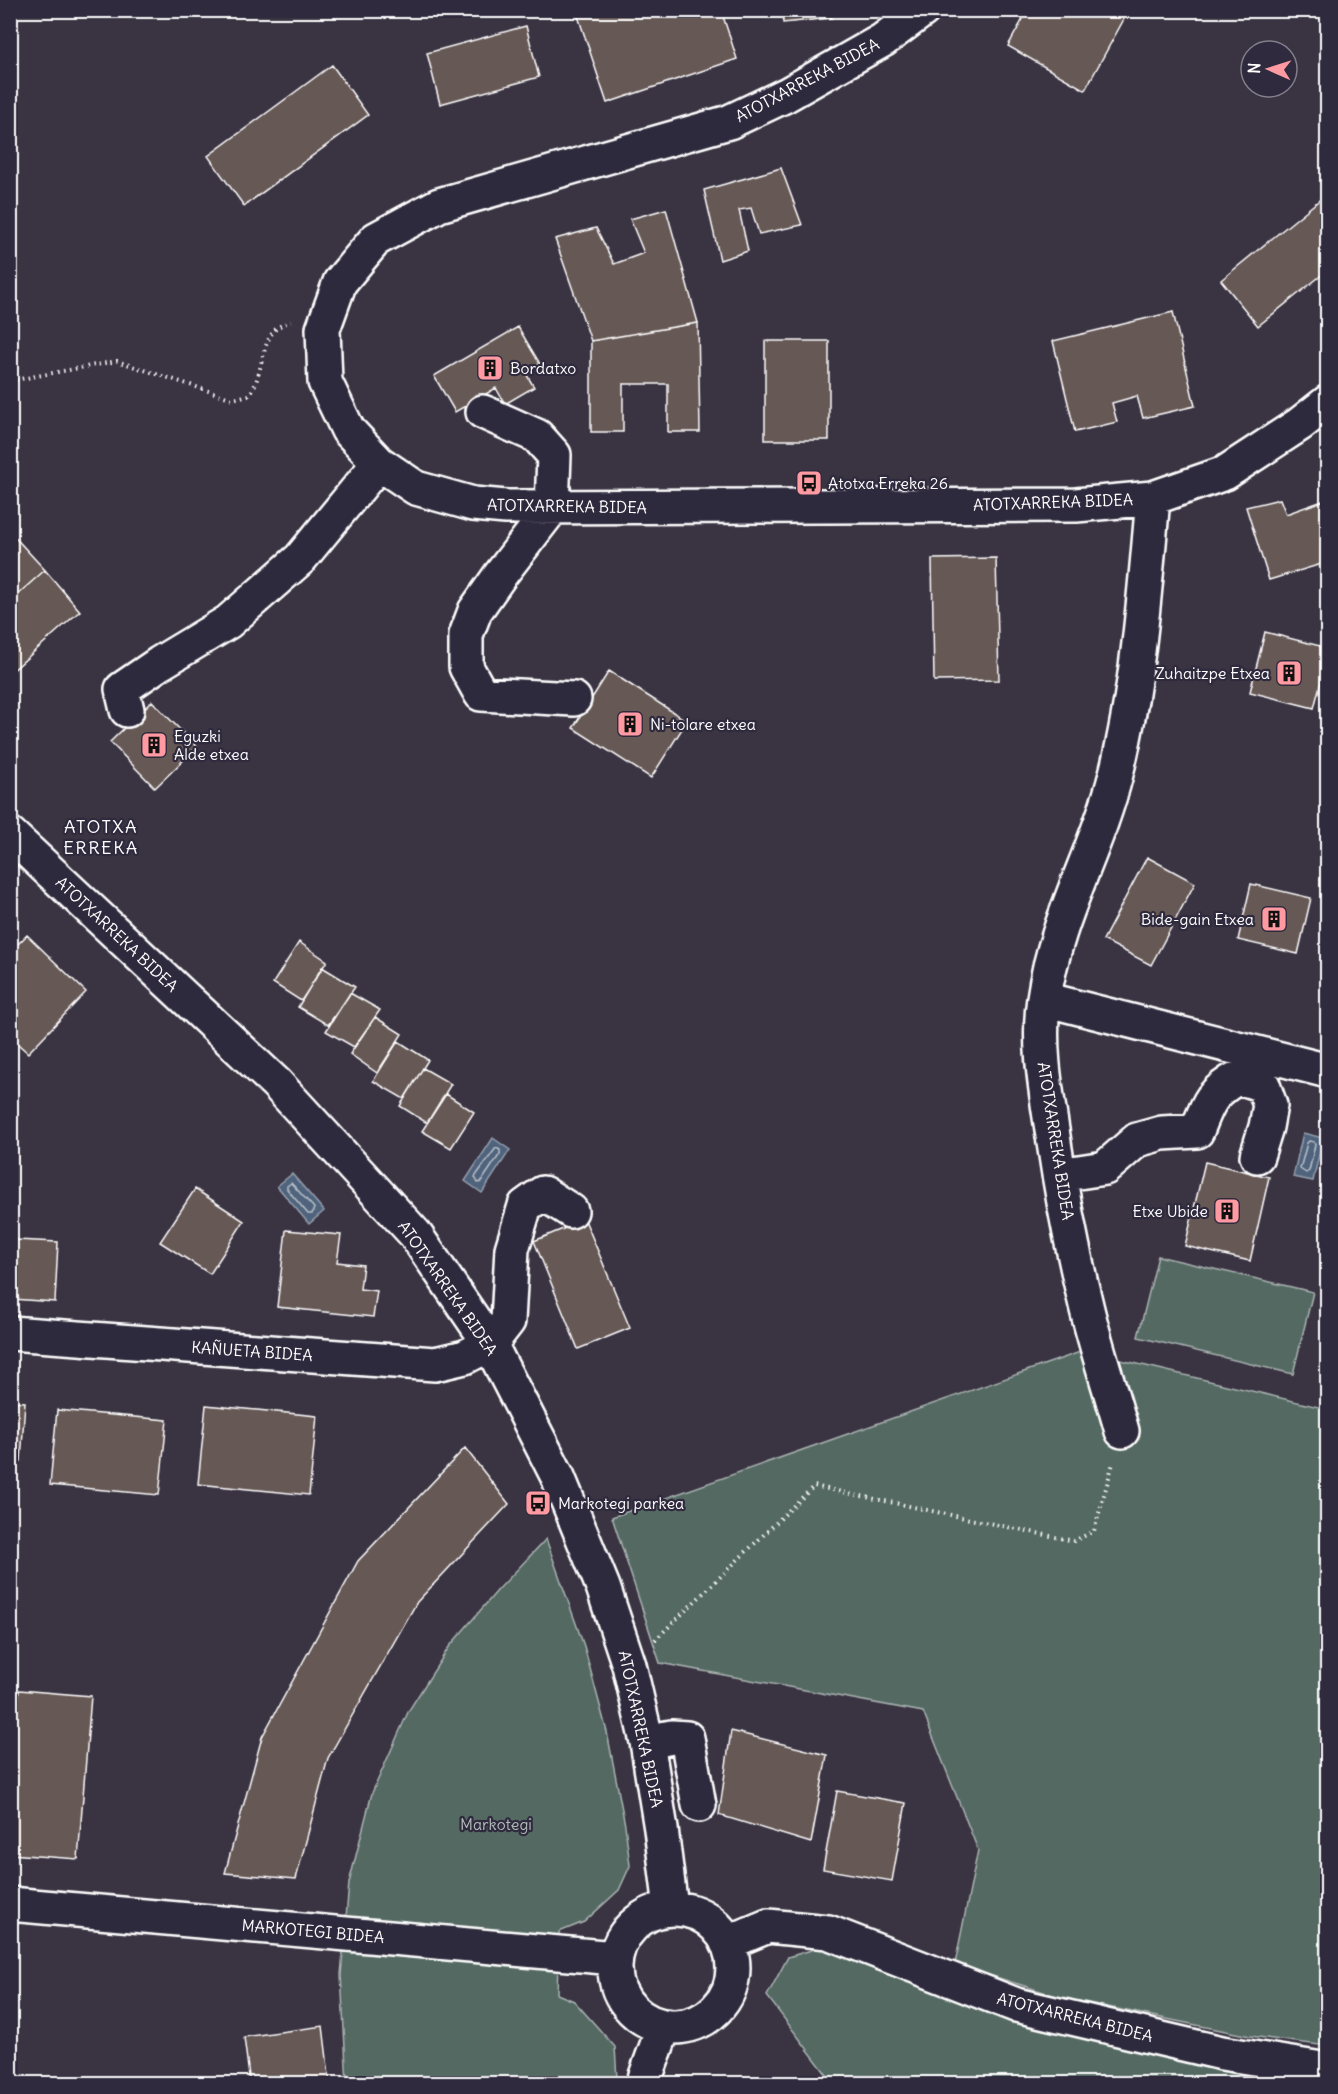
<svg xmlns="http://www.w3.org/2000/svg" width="1338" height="2094" viewBox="0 0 1338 2094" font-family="Delius,sans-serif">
<rect width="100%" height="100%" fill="#3a3342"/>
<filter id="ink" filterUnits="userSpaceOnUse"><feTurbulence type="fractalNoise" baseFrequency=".0167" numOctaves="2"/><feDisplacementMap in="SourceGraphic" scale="12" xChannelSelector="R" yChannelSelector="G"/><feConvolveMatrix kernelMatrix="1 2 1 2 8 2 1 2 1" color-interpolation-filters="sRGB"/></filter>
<g filter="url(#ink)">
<!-- green -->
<path fill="#546963" stroke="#aab4b1" stroke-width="1.5" d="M1158 1256 1313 1292 1293 1374 1138 1337Z
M1083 1351 1327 1409V2046L1250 2036 1059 1997 955 1964 978 1850 923 1712 660 1663 612 1517Z
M546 1539 584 1646 607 1732 625 1825 630 1866 619 1890 584 1922 559 1932 557 1994 574 2001 615 2047 617 2079 616 2083 347 2084 341 1975 349 1883 372 1793 409 1710 449 1647 497 1591Z
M828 1945 1037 2024 1276 2083H833L767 1996 788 1957Z"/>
<!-- water -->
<path fill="#50637b" stroke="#96a1b0" stroke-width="1.5" d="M1303 1133 1323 1138 1313 1181 1293 1177Z
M493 1138 510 1150 482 1193 465 1181Z
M292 1174 324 1211 309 1224 277 1186Z"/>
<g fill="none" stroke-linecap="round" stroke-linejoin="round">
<!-- shore -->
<path stroke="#b9c1ca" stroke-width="1.5" d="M1309 1141 1314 1142 1315 1145 1309 1171 1306 1173 1300 1169 1307 1143Z
M496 1148 500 1150V1154L481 1182 478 1183 475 1177Z
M291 1183 314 1208 312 1214H308L287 1189V1186Z"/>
</g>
<!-- building -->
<path fill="#665855" stroke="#fff" stroke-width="1.5" d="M576 10H721L737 59 607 103Z
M782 10H831L832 18 783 23Z
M1028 10H1129L1085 90 1008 46Z
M526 26 539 77 440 104 427 53Z
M332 65 368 115 244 206 208 156Z
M781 168 802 225 759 234 751 208 739 210 748 251 720 260 704 190Z
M1328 193V270L1258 326 1221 280Z
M666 209 698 323 591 341 555 239 596 228 614 264 644 253 630 219Z
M1173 312 1195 406 1143 418 1137 396 1112 403 1117 422 1075 432 1053 341Z
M698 323 700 432H668V384H623V432H591V341Z
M518 327 540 364 525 372 534 387 505 404 496 388 455 412 434 376Z
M765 341H829V440H765Z
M1280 499 1286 514 1328 499V562L1269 580 1246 507Z
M10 532 45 570 10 601Z
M996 558 999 680 934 681 932 559Z
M45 570 80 611 10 673V601Z
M1265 632 1328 648V655L1314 708 1250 692Z
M609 671 687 721 651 778 573 728Z
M152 701 197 747 155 788 110 742Z
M1147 857 1195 883 1151 965 1103 940Z
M1251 884 1311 898 1298 954 1238 940Z
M27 935 86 992 28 1053 10 1037V952Z
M299 942 327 961 301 1001 273 983Z
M322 967 355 987 328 1025 298 1007Z
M350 993 380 1010 354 1047 326 1031Z
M375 1017 402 1034 377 1073 350 1054Z
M398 1041 428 1060 404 1099 373 1081Z
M423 1068 451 1084 427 1123 400 1106Z
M446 1094 474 1112 451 1148 422 1131Z
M1205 1162 1269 1177 1250 1261 1185 1246Z
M195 1189 244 1221 210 1274 160 1242Z
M585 1220 630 1328 578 1349 534 1241Z
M286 1230 341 1235 337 1262 363 1265 360 1289 377 1291 373 1317 277 1307Z
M15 1240 58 1242 55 1302 12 1299Z
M10 1401 25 1402 21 1461 10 1460Z
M206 1405 317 1416 309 1495 198 1484Z
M57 1410 167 1420 159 1495 50 1485Z
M465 1448 509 1504 417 1602 328 1758 296 1879 225 1873 262 1737 358 1561Z
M19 1690 91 1696 78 1859 10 1854V1799Z
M731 1731 827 1755 811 1843 719 1815Z
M837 1791 906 1803 892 1881 823 1869Z
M323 2026 330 2084H250L244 2037Z"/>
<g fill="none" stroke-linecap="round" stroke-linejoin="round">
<defs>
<path id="minor" d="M923 10 883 40 786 95 729 122 439 205 376 239 340 282 323 329 325 382 348 430 379 463 416 488 473 504 506 507 1076 505 1153 498 1225 473 1300 424 1328 402
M483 412 537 436 554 455 552 508 501 574 475 611 466 635V667L481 694 574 699
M127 710 122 689 160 663 228 622 300 559 379 463
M10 834 276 1083 415 1234 490 1344 558 1477 603 1587 629 1665 647 1742 661 1829 671 1908
M1044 999 1328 1071
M1059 1175 1105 1168 1137 1140 1162 1133 1197 1131C1208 1103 1211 1092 1239 1077L1263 1085 1270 1105 1266 1127 1257 1156
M10 1333 435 1364 465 1357 490 1344 508 1321 512 1249 525 1206 543 1193 571 1211
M1122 1431C1110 1388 1095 1345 1085 1301 1072 1247 1061 1191 1053 1136 1046 1091 1037 1044 1044 998 1055 919 1097 850 1116 774 1138 686 1145 589 1153 498
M647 1742 672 1737 687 1738 699 1805
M10 1904 615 1958
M615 1968a59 59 0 1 1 118 0a59 59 0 1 1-118 0Z
M727 1943 768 1926 828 1932 1016 2005 1222 2053 1328 2070
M643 2084 664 2026"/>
</defs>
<!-- minor casing -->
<use href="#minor" stroke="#fff" stroke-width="38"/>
<!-- path -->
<path stroke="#fff" stroke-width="4" stroke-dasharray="1.5 4.5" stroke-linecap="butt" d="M10 381 117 361 233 399 249 395C267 372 257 328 291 322
M655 1640 814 1486 1074 1541 1094 1531 1113 1463"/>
<!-- minor -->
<use href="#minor" stroke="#2f2a3d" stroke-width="33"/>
</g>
</g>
<!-- icons -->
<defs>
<symbol id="building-square" viewBox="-11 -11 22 22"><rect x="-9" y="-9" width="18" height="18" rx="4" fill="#ff9aa2" stroke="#2f2a3d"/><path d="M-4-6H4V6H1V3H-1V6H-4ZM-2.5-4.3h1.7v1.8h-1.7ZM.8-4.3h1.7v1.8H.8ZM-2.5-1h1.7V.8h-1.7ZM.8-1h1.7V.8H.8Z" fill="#111"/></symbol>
<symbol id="bus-square" viewBox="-11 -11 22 22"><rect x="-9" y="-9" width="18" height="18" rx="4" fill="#ff9aa2" stroke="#2f2a3d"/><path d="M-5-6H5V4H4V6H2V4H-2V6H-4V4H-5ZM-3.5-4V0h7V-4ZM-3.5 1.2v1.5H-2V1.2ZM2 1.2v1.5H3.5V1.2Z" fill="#111"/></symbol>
</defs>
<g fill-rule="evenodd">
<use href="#building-square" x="475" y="353" width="30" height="30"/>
<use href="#bus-square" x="794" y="468" width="30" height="30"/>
<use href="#building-square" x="1274" y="658" width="30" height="30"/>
<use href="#building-square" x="615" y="709" width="30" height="30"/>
<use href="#building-square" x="139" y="730" width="30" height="30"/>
<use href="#building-square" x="1259" y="904" width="30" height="30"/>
<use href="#building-square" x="1212" y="1196" width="30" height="30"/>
<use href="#bus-square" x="523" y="1488" width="30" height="30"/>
</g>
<g text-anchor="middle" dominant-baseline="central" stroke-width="4.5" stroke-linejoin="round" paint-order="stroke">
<!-- street labels -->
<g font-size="16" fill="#fff" stroke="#2f2a3d">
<text transform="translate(807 80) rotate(-28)">ATOTXARREKA BIDEA</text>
<text transform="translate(1053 502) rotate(-2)">ATOTXARREKA BIDEA</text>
<text transform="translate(567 506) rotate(1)">ATOTXARREKA BIDEA</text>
<text transform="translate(117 934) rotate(43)">ATOTXARREKA BIDEA</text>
<text transform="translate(1056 1141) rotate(81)">ATOTXARREKA BIDEA</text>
<text transform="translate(448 1288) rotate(55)">ATOTXARREKA BIDEA</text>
<text transform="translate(252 1351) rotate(4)">KAÑUETA BIDEA</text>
<text transform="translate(641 1729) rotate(78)">ATOTXARREKA BIDEA</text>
<text transform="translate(313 1931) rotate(5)">MARKOTEGI BIDEA</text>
<text transform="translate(1075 2017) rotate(14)">ATOTXARREKA BIDEA</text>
</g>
<!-- poi labels -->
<g font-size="16" fill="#fff" stroke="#2f2a3d" text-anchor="start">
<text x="510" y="368">Bordatxo</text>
<text x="828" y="483">Atotxa Erreka 26</text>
<text x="1270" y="673" text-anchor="end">Zuhaitzpe Etxea</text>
<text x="650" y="724">Ni-tolare etxea</text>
<text x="174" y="736">Eguzki<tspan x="174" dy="18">Alde etxea</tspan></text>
<text x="1254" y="919" text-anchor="end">Bide-gain Etxea</text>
<text x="1208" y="1211" text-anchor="end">Etxe Ubide</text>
<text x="558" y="1503">Markotegi parkea</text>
</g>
<!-- park labels -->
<g font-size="16" fill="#b2bcb9" stroke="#2f2a3d">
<text x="496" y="1824">Markotegi</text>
</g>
<!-- neighbourhood labels -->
<g font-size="18" letter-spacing="1.5" fill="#fff" stroke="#2f2a3d">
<text x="101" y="826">ATOTXA<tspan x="101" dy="21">ERREKA</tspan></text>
</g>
</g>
<!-- margin -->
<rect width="1338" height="2094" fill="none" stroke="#2f2a3d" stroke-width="36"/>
<rect x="18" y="18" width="1302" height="2058" fill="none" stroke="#fff" stroke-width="2" filter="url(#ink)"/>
<!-- north arrow -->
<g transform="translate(1269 69) rotate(273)"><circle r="28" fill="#2f2a3d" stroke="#827f8b" stroke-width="1.5"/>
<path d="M0-4.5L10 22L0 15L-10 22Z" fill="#ff9aa2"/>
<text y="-9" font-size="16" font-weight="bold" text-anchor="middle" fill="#ffffff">N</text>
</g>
</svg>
